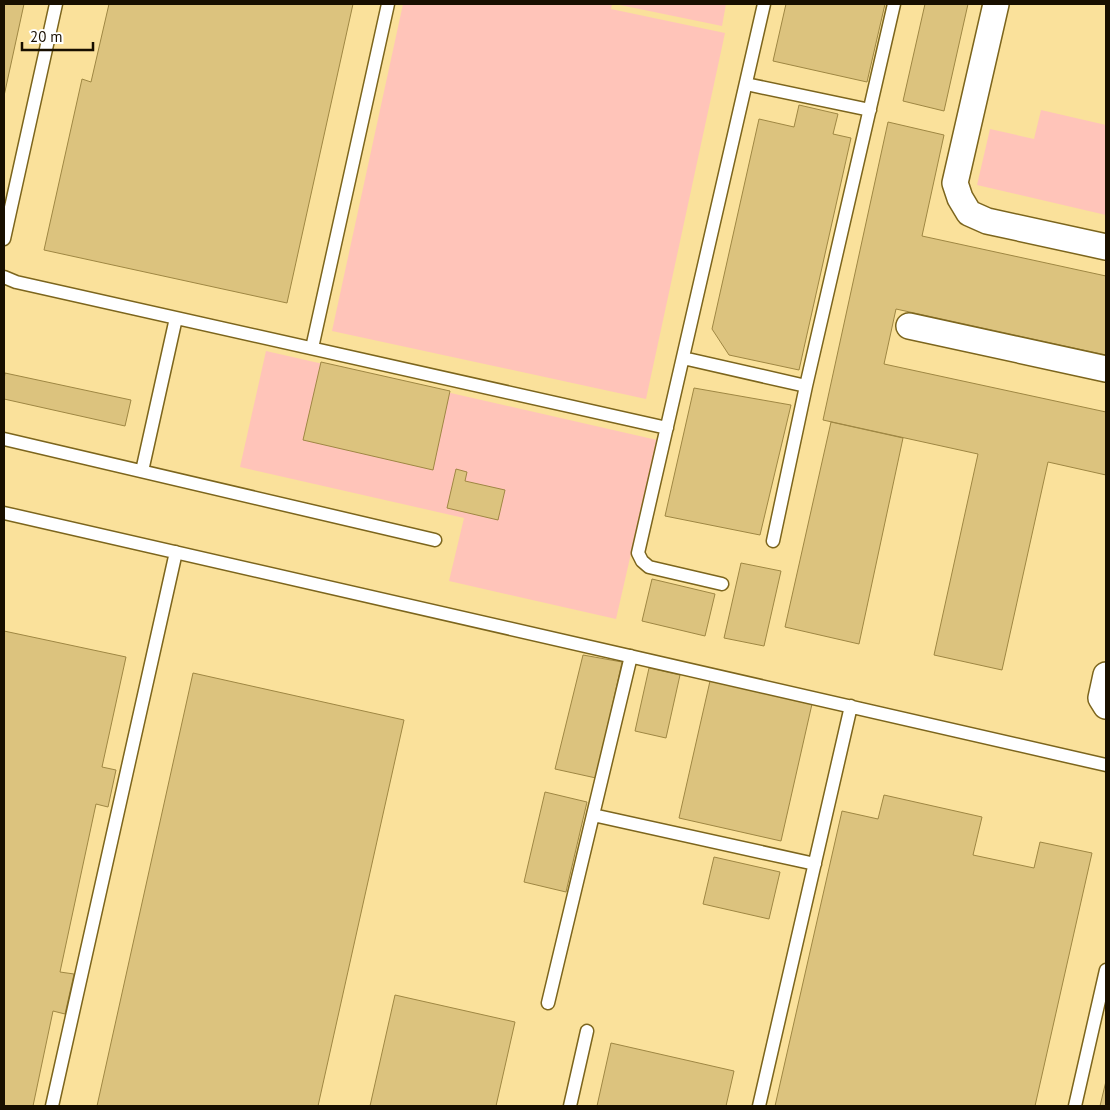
<svg xmlns="http://www.w3.org/2000/svg" width="1110" height="1110" viewBox="0 0 1110 1110" font-family="'PT Sans',sans-serif">
<rect width="100%" height="100%" fill="#fae19b"/>
<!-- green -->
<path fill="#ffc4b9" d="M403 4H612L611 9 725 33 646 399 332 331Z
M620 4H726L722 26 620 5Z
M1041 110 1106 125V215L977 185 990 129 1034 139Z
M266 351 657 440 616 619 449 581 464 518 240 467Z"/>
<!-- building -->
<path fill="#dcc37e" stroke="#9f8743" d="M4 4H24L4 96Z
M109 4H353L287 303 44 250 82 79 91 82Z
M786 4H885L867 82 773 61Z
M925 4H968L944 111 903 101Z
M799 105 838 114 833 134 851 138 799 370 729 355 712 329 759 119 794 127Z
M888 122 944 135 922 236 1106 276V355L896 309 884 364 1106 412V475L1048 462 1002 670 934 655 978 454 823 420Z
M321 362 450 391 433 470 303 440Z
M5 373 131 400 125 426 4 399V380Z
M694 388 791 405 760 535 665 516Z
M831 422 903 438 859 644 785 627Z
M456 469 467 472 465 481 505 490 498 520 447 508Z
M741 563 781 571 764 646 724 638Z
M652 579 715 594 705 636 642 621Z
M4 631 126 657 102 767 116 770 108 807 96 804 60 972 74 974 65 1014 53 1011 33 1106H4Z
M583 655 622 662 596 778 555 769Z
M649 668 680 675 666 738 635 731Z
M193 673 404 720 318 1106H97Z
M710 681 812 704 781 841 679 818Z
M545 792 587 802 566 892 524 882Z
M884 795 982 817 973 855 1034 868 1040 842 1092 853 1035 1106H775L842 811 878 819Z
M714 857 780 872 769 919 703 904Z
M395 995 515 1022 496 1106H370Z
M611 1043 734 1071 726 1106H597Z
M1106 1081V1106H1100Z"/>
<g fill="none" stroke-linecap="round" stroke-linejoin="round">
<defs>
<path id="lane" d="M746 84 870 110
M4 239 56 4
M4 277 16 282 667 428
M312 348 388 4
M683 358 806 386
M4 439 435 540
M142 471 176 318
M4 513 1106 765
M773 541 806 386 894 4
M722 584 649 567 642 561 638 553 764 4
M593 815 815 864
M548 1003 631 656
M52 1106 176 552
M570 1106 587 1031
M759 1106 851 706
M1075 1106 1106 970"/>
<path id="street" d="M996 4 955 183 960 198 969 213 987 221 1106 247
M909 326 1106 369
M1106 675 1101 698 1106 706"/>
</defs>
<!-- lane casing -->
<use href="#lane" stroke="#7c651d" stroke-width="15"/>
<!-- street casing -->
<use href="#street" stroke="#7c651d" stroke-width="28"/>
<!-- lane -->
<use href="#lane" stroke="#fff" stroke-width="12"/>
<!-- street -->
<use href="#street" stroke="#fff" stroke-width="25"/>
</g>
<!-- border -->
<rect width="1110" height="1110" fill="none" stroke="#180f00" stroke-width="10"/>
<!-- scale -->
<path d="M22 42v8h71v-8" fill="none" stroke="#180f00" stroke-width="2.5"/>
<text x="30" y="42" font-size="15" fill="#180f00" stroke="#ffffff" stroke-width="4" paint-order="stroke">20 m</text>
</svg>
